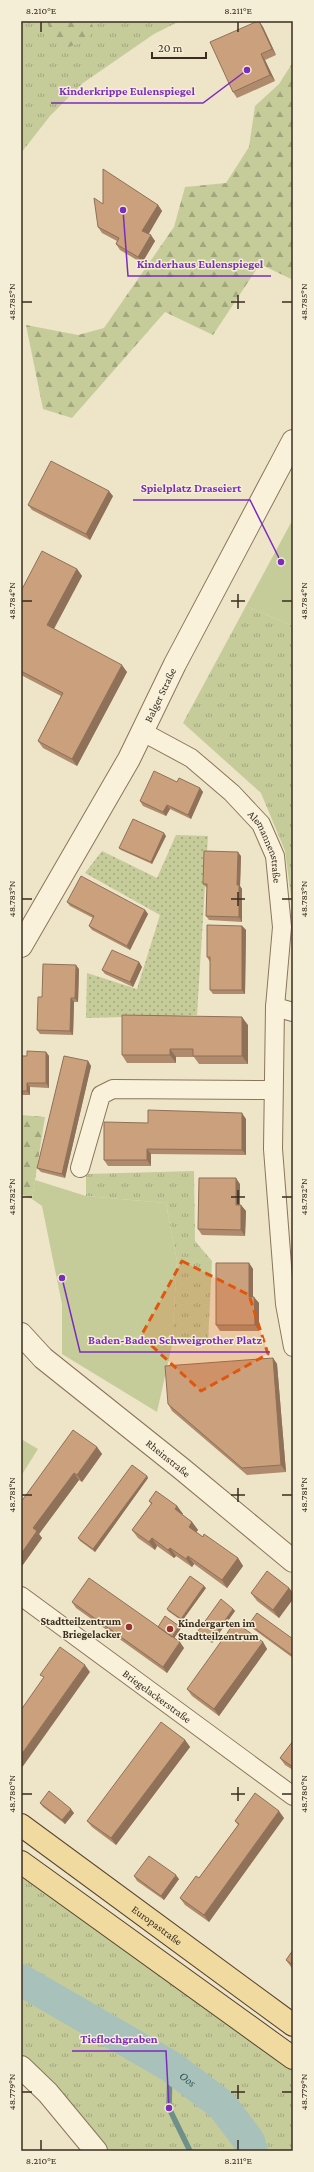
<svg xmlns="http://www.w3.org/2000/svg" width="314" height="2172" viewBox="0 0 314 2172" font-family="'Crimson Pro',serif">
<defs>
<pattern id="grass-tufts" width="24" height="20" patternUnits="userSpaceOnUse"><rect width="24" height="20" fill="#c5cc9a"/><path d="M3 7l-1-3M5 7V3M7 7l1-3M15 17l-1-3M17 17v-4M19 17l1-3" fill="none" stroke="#a1a67d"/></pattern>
<pattern id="forest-firs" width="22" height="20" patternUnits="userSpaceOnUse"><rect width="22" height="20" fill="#c5cc9a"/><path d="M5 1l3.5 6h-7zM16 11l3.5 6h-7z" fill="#a1a67d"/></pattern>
<pattern id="garden-dots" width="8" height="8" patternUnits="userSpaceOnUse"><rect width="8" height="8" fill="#c5cc9a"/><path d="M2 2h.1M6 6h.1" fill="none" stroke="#a1a67d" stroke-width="1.8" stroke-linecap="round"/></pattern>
</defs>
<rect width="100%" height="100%" fill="#eee4c7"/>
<!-- grass -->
<path fill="url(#grass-tufts)" d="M21 21H180L154 34 83 83 50 116 21 153Z
M246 606 293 626V912L285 851 261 793 183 723Z
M194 1171 195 1241 212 1261 208 1343 172 1345 177 1261 166 1203 86 1196V1174Z
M21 1874 293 2069V2151H96L21 2067Z"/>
<!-- forest -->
<path fill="url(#forest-firs)" d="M47 21H91L93 27 88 40 69 47 52 39Z
M293 62V280L260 264 213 335 165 312 72 418 43 409 26 325 78 335 104 328 174 227 185 187 226 183 249 147 255 106 279 84Z
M21 1115 45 1117 32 1199 21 1194Z"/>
<!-- park -->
<path fill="#c5cc9a" d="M293 519V626L246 606Z
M35 1180 86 1196 166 1203 177 1261 172 1345 157 1412 62 1354V1304L42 1206 32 1199Z
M21 1439 38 1449 21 1476Z"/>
<!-- garden -->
<path fill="url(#garden-dots)" d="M176 835 208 836 197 1015 86 1018 87 973 137 989 160 915 85 873 102 851 157 878Z"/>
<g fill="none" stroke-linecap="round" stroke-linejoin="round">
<!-- stream -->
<path stroke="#6e9089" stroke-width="5.5" d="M170 2066 169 2108 190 2151"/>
<!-- river -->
<path stroke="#a8c2bb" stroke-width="32" id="s1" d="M21 1980 170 2066 222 2105 249 2141 252 2151"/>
<defs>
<g id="minor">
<path id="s2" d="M141 731 191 758 232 793 261 824 275 856 282 927 275 1007 273 1149 285 1304 293 1347"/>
<path d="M275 1007 293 1012"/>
<path d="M80 1168 101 1095 113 1089 273 1090"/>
<path id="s3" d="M21 1596 293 1796"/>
</g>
<g id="tertiary">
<path id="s4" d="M21 946 129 759 175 664 293 441"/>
<path id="s5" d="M21 1334 43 1358 182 1469 293 1561"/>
<path d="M21 2067 48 2093 96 2151"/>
</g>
<g id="primary">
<path id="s6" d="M21 1825 293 2025"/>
<path d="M21 1862 293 2058"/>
</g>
</defs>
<!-- minor casing -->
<use href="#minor" stroke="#89765c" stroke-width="20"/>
<!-- tertiary casing -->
<use href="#tertiary" stroke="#89765c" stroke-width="24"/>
<!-- primary casing -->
<use href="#primary" stroke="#574430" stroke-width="24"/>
<!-- minor -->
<use href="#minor" stroke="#f9f1da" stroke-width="18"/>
<!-- tertiary -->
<use href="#tertiary" stroke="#f9f1da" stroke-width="22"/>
<!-- primary -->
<use href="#primary" stroke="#f0daa0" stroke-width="22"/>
</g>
<!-- wall -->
<path fill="#af8a6c" d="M259 21 263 27 276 55 265 60 275 81 237 98 233 92Z
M103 204 158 205 162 211 148 234 155 241 142 263 120 250 116 244 117 241 102 233 98 227Z
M113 496 90 540 32 510 28 505Z
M77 569 82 576 54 629 127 672 77 766 43 748 38 741 61 696 21 675V591Z
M200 788 203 792 191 819 170 809 166 816 143 806 140 801Z
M166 836 152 864 121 850 119 848Z
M241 856 240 886 242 889V922L209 920 206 916 207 888 203 884Z
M67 902 145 910 148 914 130 950 92 930 89 926 93 918 70 906Z
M242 926 246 930 245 994H213L210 990V962L207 957Z
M139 962 142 967 133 987 105 974 102 970Z
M79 969 78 1002H74L73 1035 40 1034 37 1030 42 997Z
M248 1025V1064H199L194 1057H176V1063H127L122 1055Z
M46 1052 49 1056V1088L30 1087V1095H21V1056H27Z
M88 1061 91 1066 65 1178 41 1172 37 1168Z
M246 1119V1155L151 1154V1166H108L104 1160 148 1123Z
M240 1184V1205L246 1211 245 1236 202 1235 198 1229Z
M249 1263 253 1269V1297L259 1303V1331H220L216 1325Z
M273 1358 277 1364 286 1472 247 1475 172 1411 168 1404Z
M97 1447 102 1454 82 1482 79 1480 39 1534 42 1538 22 1566 21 1565V1502Z
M147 1476 148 1478 95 1552 80 1541 78 1538Z
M149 1501 177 1506 183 1514 182 1515 192 1522 198 1530 196 1532 203 1537 238 1558 243 1566 227 1588 194 1564 192 1567 176 1556 174 1558 157 1546 155 1550 138 1538 132 1530 151 1504Z
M206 1588 182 1621 168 1611 167 1609Z
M289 1588 293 1593V1599L279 1618 257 1601 251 1593Z
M72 1602 158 1627 179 1626 181 1628 174 1638 184 1648 167 1673 76 1608Z
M233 1609 235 1611 212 1643 199 1633 198 1631Z
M249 1624 293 1639V1658L252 1628Z
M263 1642 267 1649 219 1716 192 1696 187 1689Z
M185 1740 190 1747 116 1845 92 1827 87 1821Z
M293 1741V1770L285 1765 280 1758Z
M40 1803 74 1813 65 1824 43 1807Z
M284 1818 209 1922 185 1905 180 1898 199 1878 238 1825 235 1821Z
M134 1876 179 1879 164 1900 137 1881Z
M293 1950V1969L291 1967 286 1960Z"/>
<!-- shaded-wall -->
<path fill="#8e7158" d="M259 21 263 27 276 55 272 49Z
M261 54 265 60 275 81 270 75Z
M158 205 162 211 147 237 142 231Z
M151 235 155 241 142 263 138 257Z
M109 491 113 496 90 540 86 534Z
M77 569 82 576 52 632 47 625Z
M122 665 127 672 77 766 72 759Z
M200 788 203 792 191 819 188 815Z
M167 805 170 809 166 816 163 812Z
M164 833 166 836 152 864 151 862Z
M238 852 241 856 240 886 242 889V922L239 917 237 885Z
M145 910 148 914 130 950 127 946Z
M242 926 246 930 245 994 242 990Z
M139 962 142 967 133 987 130 982Z
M76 965 79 969 78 1002 75 998Z
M71 998 74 1002 73 1035 70 1031Z
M242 1017 248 1025V1064L242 1056Z
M170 1049 176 1057V1063L170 1055Z
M46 1052 49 1056V1088L46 1083Z
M88 1061 91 1066 65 1178 62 1174Z
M27 1083 30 1087V1095L27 1091Z
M242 1113 246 1119V1155L242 1150Z
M147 1149 151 1154V1166L147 1160Z
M236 1178 240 1184V1211L236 1205Z
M241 1205 246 1211 245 1236 241 1230Z
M249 1263 253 1269V1303L249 1297Z
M254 1297 259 1303V1331L255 1325Z
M273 1358 277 1364 286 1472 281 1465Z
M97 1447 102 1454 82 1482 77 1475Z
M74 1473 79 1480 39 1534 42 1538 22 1566 21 1564V1554L33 1528Z
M147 1476 148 1478 95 1552 93 1549Z
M177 1506 183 1514 180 1518 175 1509Z
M192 1522 198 1530 194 1535 189 1527Z
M152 1538 157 1546 155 1550 149 1542Z
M170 1548 176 1556 174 1558 168 1550Z
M188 1556 194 1564 192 1567 186 1559Z
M238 1558 243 1566 227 1588 222 1580Z
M204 1586 206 1588 182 1621 181 1619Z
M289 1588 293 1593V1599L279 1618 273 1610Z
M233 1609 235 1611 212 1643 211 1640Z
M179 1626 181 1628 173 1640 171 1638Z
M180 1642 184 1648 167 1673 163 1667Z
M263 1642 267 1649 219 1716 214 1709Z
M85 1665 90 1672 21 1769V1755Z
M185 1740 190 1747 116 1845 111 1838Z
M71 1809 74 1813 65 1824 62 1820Z
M279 1811 284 1818 209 1922 204 1915Z
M176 1875 179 1879 164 1900 161 1896Z"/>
<!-- building -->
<path fill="#cba17d" stroke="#8e7158" d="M258 21H259L272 49 261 54 270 75 233 92 210 42Z
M103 169 158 205 142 231 151 235 138 257 116 244 119 238 98 227 94 198 103 204Z
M51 461 109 491 86 534 28 505Z
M42 551 77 569 47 625 122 665 72 759 38 741 63 693 21 671V591Z
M154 771 177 782 179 778 200 788 188 815 167 805 163 812 140 801Z
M133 819 164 833 151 862 119 848Z
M204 851 238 852 237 885H239V917L206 916 207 884H203Z
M81 876 145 910 127 946 89 926 94 916 67 902Z
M207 925 242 926V990H210V957H207Z
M112 950 139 962 130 982 102 970Z
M43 964 76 965 75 998H71L70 1031 37 1030 38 997H42Z
M122 1015 242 1017V1056H193V1049H170V1055H122Z
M27 1051 46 1052V1083H27V1091H21V1056H27Z
M64 1056 88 1061 62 1174 37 1168Z
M148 1110 242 1113V1150L147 1149V1160H104V1122L148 1123Z
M199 1178H236V1205H241V1230L198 1229Z
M216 1263H249V1297H254L255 1325H216Z
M273 1358 281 1465 242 1468 168 1404 165 1366Z
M73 1430 97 1447 77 1475 74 1473 33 1528 37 1531 21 1554V1502Z
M132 1465 147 1476 93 1549 78 1538Z
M156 1491 177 1506 175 1509 192 1522 189 1527 203 1537 204 1534 238 1558 222 1580 188 1556 186 1559 170 1548 168 1550 152 1538 149 1542 132 1530 152 1503 149 1501Z
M267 1571 289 1588 273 1610 251 1593Z
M190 1576 204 1586 181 1619 167 1609Z
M89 1578 180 1642 163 1667 72 1602Z
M221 1599 233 1609 211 1640 198 1631Z
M257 1613 293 1639V1656L249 1624Z
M165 1616 179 1626 172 1637 158 1627Z
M235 1622 263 1642 214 1709 187 1689Z
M60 1647 85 1665 21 1755V1710L44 1677 40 1675Z
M161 1722 185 1740 111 1838 87 1821Z
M293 1741V1767L280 1758Z
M49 1791 71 1809 62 1820 40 1803Z
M255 1793 279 1811 204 1915 180 1898 196 1876 199 1878 239 1824 235 1821Z
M149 1856 176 1875 161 1896 134 1876Z
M293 1950V1965L286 1960Z"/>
<!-- marked area -->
<path fill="#df570d" fill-opacity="0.2" stroke="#df570d" stroke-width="3" stroke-dasharray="8 5" stroke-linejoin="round" d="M182 1261 249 1295 268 1354 201 1391 141 1336Z"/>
<!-- ticks -->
<path fill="none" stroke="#3a2d20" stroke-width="1.5" d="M41 22V32M238 22V32M238 295V309M22 302H32M231 302H245M282 302H292M238 594V608M22 601H32M231 601H245M282 601H292M238 892V906M22 899H32M231 899H245M282 899H292M238 1190V1204M22 1197H32M231 1197H245M282 1197H292M238 1488V1502M22 1495H32M231 1495H245M282 1495H292M238 1787V1801M22 1794H32M231 1794H245M282 1794H292M238 2085V2099M22 2092H32M231 2092H245M282 2092H292M41 2140V2150M238 2140V2150"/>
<!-- markers -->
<g fill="#98302d" stroke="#f5eed6" stroke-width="1.5">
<circle cx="129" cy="1627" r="4"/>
<circle cx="170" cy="1629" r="4"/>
</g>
<g text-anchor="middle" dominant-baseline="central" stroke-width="3" stroke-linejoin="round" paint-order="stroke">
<!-- street labels -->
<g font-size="11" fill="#3a2d20" stroke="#f5eed6">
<text stroke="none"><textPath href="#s4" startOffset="287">Balger Straße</textPath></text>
<text stroke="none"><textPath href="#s2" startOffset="176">Alemannenstraße</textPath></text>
<text stroke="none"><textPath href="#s5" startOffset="193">Rheinstraße</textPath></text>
<text stroke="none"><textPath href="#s3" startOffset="169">Briegelackerstraße</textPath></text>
<text stroke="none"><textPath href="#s6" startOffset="169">Europastraße</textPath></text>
</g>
<!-- poi labels -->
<g font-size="11" font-weight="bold" fill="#3a2d20" stroke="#f5eed6" text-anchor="end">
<text x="121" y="1621">Stadtteilzentrum<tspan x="121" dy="13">Briegelacker</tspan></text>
<text x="178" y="1623" text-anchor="start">Kindergarten im<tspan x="178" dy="13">Stadtteilzentrum</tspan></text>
</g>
<!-- water labels -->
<g font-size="12" font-style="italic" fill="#2f5958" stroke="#f5eed6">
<text stroke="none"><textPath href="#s1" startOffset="194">Oos</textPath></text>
</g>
</g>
<!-- callouts -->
<path fill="none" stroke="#7b2cbf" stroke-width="1.5" d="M247 70L203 103H51M123 210L128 276H271M281 562L250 500H133M62 1278L80 1352H270M169 2108L166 2051H72"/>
<g fill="#7b2cbf" stroke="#f5eed6" stroke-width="1.5">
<circle cx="247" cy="70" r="4"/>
<circle cx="123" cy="210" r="4"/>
<circle cx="281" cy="562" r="4"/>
<circle cx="62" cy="1278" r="4"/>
<circle cx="169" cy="2108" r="4"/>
</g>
<g font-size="12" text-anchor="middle" font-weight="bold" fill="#7b2cbf" stroke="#f5eed6" stroke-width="3" stroke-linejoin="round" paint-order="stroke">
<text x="127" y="95">Kinderkrippe Eulenspiegel</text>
<text x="200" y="268">Kinderhaus Eulenspiegel</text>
<text x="191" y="492">Spielplatz Draseiert</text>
<text x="175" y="1344">Baden-Baden Schweigrother Platz</text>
<text x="119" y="2043">Tieflochgraben</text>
</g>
<!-- border -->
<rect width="314" height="2172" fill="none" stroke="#f5eed6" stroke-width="44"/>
<!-- scale -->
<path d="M152 52v6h54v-6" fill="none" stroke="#3a2d20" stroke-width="2"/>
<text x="158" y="52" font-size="12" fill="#3a2d20" stroke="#f5eed6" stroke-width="3" paint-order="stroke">20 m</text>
<rect x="22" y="22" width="270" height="2128" fill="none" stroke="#3a2d20" stroke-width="1.5"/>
<g font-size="10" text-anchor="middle" fill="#3a2d20">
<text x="41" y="14">8.210°E</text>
<text x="238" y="14">8.211°E</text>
<text transform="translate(11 302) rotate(-90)" y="4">48.785°N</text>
<text transform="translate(303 302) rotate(-90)" y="4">48.785°N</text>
<text transform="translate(11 601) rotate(-90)" y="4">48.784°N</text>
<text transform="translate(303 601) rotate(-90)" y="4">48.784°N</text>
<text transform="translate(11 899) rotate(-90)" y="4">48.783°N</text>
<text transform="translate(303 899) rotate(-90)" y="4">48.783°N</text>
<text transform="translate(11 1197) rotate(-90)" y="4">48.782°N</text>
<text transform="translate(303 1197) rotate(-90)" y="4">48.782°N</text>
<text transform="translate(11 1495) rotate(-90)" y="4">48.781°N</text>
<text transform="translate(303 1495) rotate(-90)" y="4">48.781°N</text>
<text transform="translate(11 1794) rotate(-90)" y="4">48.780°N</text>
<text transform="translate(303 1794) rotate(-90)" y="4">48.780°N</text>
<text transform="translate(11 2092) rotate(-90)" y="4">48.779°N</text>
<text transform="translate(303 2092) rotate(-90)" y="4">48.779°N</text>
<text x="41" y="2164">8.210°E</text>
<text x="238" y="2164">8.211°E</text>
</g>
</svg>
